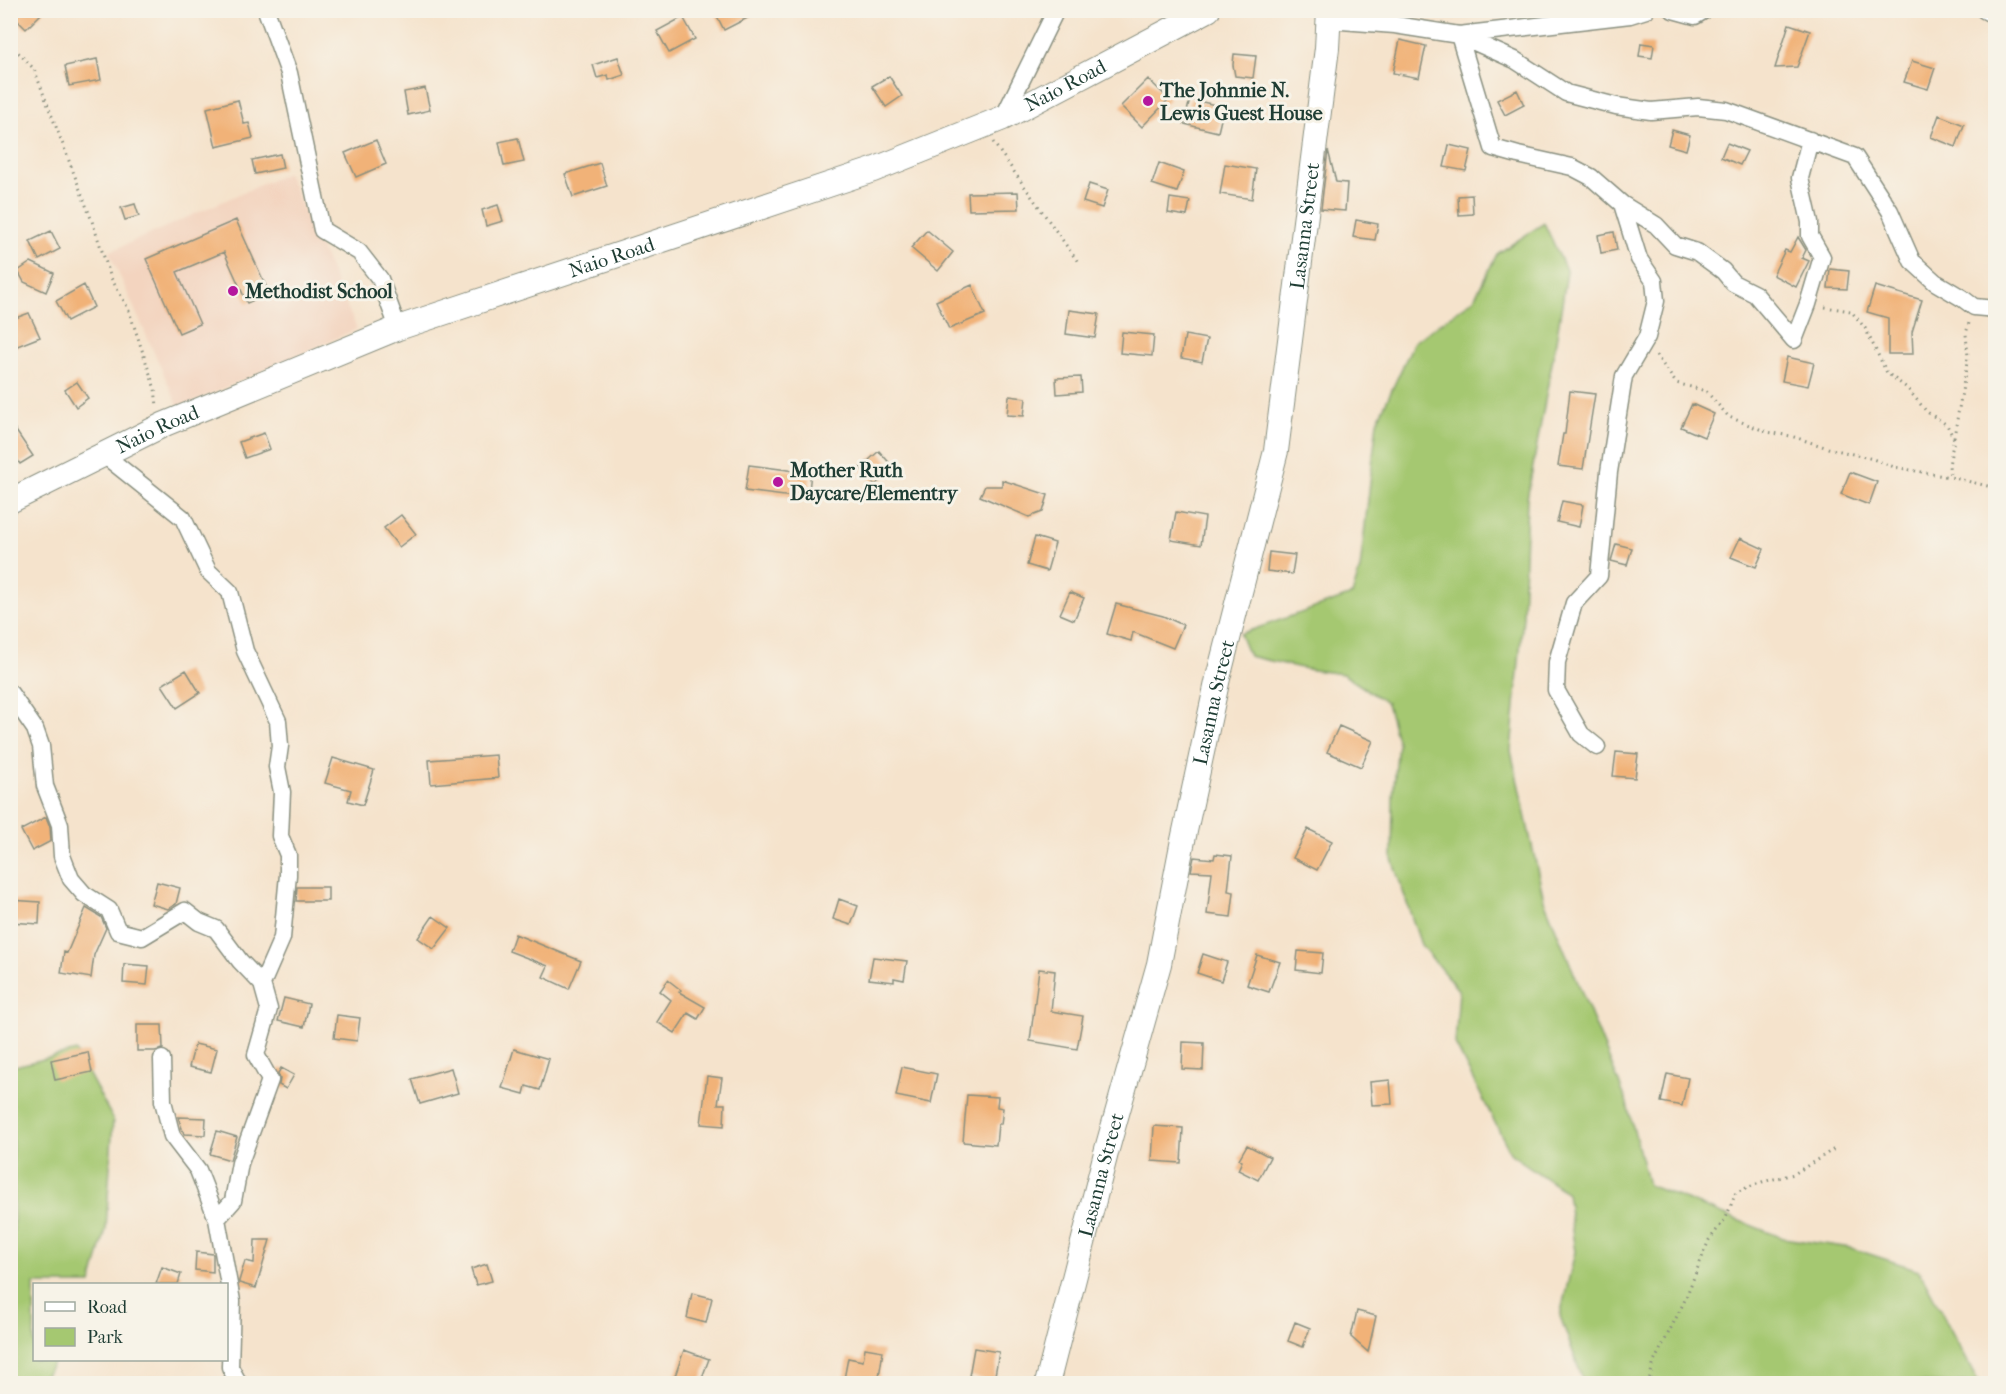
<svg xmlns="http://www.w3.org/2000/svg" width="2006" height="1394" viewBox="0 0 2006 1394" font-family="'IM FELL French Canon',serif">
<rect width="100%" height="100%" fill="#f7f3e8"/>
<filter id="ink" filterUnits="userSpaceOnUse"><feTurbulence type="fractalNoise" baseFrequency=".0167" numOctaves="2"/><feDisplacementMap in="SourceGraphic" scale="12" xChannelSelector="R" yChannelSelector="G"/><feConvolveMatrix kernelMatrix="1 2 1 2 8 2 1 2 1" color-interpolation-filters="sRGB"/></filter>
<filter id="wash" filterUnits="userSpaceOnUse"><feTurbulence type="fractalNoise" baseFrequency=".008" numOctaves="4" result="noise"/><feDisplacementMap in="SourceGraphic" scale="24" xChannelSelector="R" yChannelSelector="G"/><feGaussianBlur stdDeviation="1.35" result="paint"/><feColorMatrix in="noise" values="0 0 0 0 0 0 0 0 0 0 0 0 0 0 0 0 0 1.4 0 .05"/><feComposite in="paint" operator="in"/></filter>
<g filter="url(#wash)">
<rect width="100%" height="100%" fill="#f5e3cc"/>
<!-- built -->
<path fill="#f3d4bf" d="M287 173 357 329 179 408 109 252Z"/>
<!-- green -->
<path fill="#a5c871" stroke="#628252" stroke-width="1.5" d="M1544 223 1567 272 1556 341 1527 499 1523 616 1511 751 1544 900 1626 1100 1648 1185 1783 1238 1851 1248 1919 1270 1979 1383H1584L1560 1316 1575 1252 1567 1193 1511 1154 1455 1044 1459 991 1421 945 1392 859 1393 797 1398 743 1387 703 1343 674 1306 669 1249 656 1240 634 1352 595 1360 569 1377 422 1414 342 1474 299 1497 254Z
M76 1051 113 1119 106 1229 91 1284H34V1360H55L41 1383H11L10 1234 14 1230 11 1067Z"/>
<g id="blocks">
<!-- building -->
<path fill="#f1b278" d="M10 10H45L26 29 10 13Z
M714 10H763L724 30Z
M683 17 695 39 669 53 657 31Z
M1789 24 1810 31 1797 67 1775 68Z
M1400 40 1426 46 1419 78 1393 73Z
M1641 43 1654 45 1652 58 1639 56Z
M1234 54 1256 56 1253 78 1235 76 1233 65Z
M618 57 624 75 609 80 608 75 597 78 593 65Z
M97 59 101 80 69 86 65 66Z
M1912 61 1935 68 1928 89 1904 82Z
M889 76 902 96 886 107 872 86Z
M1148 79 1169 99 1142 127 1121 106Z
M425 88 430 110 408 115 404 92Z
M1517 90 1524 105 1505 115 1497 100Z
M1190 99 1224 107 1218 132 1184 124Z
M238 100 244 124 249 123 253 138 216 147 207 108Z
M1939 115 1964 125 1956 147 1931 137Z
M1672 130 1690 135 1686 150 1668 145Z
M518 138 524 162 504 166 499 142Z
M376 140 386 164 356 177 345 153Z
M1727 143 1747 151 1740 165 1721 157Z
M1449 145 1471 150 1466 171 1444 167Z
M1328 150 1336 182 1347 183 1345 211 1321 209Z
M280 154 283 168 255 174 252 160Z
M600 163 607 186 573 197 565 174Z
M1159 163 1184 172 1177 192 1152 184Z
M1225 164 1256 169 1252 199 1220 194Z
M1089 184 1108 190 1102 208 1083 202Z
M1018 192 1019 209 969 210 968 193Z
M1472 195 1473 214 1459 215 1458 196Z
M1170 198 1190 201 1187 216 1168 213Z
M135 204 139 216 125 220 121 208Z
M498 205 503 221 486 226 482 210Z
M236 220 269 293 247 303 224 252 177 272 200 324 179 333 146 259Z
M1356 220 1378 224 1375 240 1353 237Z
M927 230 953 252 938 271 911 248Z
M51 231 60 249 39 260 30 241Z
M1614 232 1617 250 1601 253 1598 235Z
M1798 237 1806 250 1802 258 1809 261 1796 287 1773 275 1785 250 1790 252Z
M31 262 54 273 46 292 24 282 18 271Z
M1830 269 1849 271 1847 289 1828 288Z
M84 285 94 307 67 321 56 301Z
M972 285 985 314 949 329 936 301Z
M1875 286 1922 300 1912 332 1913 354H1888V318L1867 312Z
M1069 310 1099 314 1095 338 1066 334Z
M29 313 40 337 10 349V320Z
M1122 332 1154 335 1152 356 1120 353Z
M1185 335 1207 339 1202 362 1181 358Z
M1787 357 1814 363 1808 386 1782 381Z
M1081 377 1082 392 1057 394 1056 378Z
M77 382 88 398 76 407 65 390Z
M1570 391 1595 394 1583 469 1558 466 1563 434H1565Z
M1009 396 1026 398 1024 416 1007 415Z
M1692 404 1714 414 1704 437 1681 427Z
M10 422 33 456 20 464 10 449Z
M264 433 270 449 245 458 239 442Z
M879 451 894 468 875 485 860 468Z
M749 465 811 473 808 499 745 491Z
M1850 472 1877 482 1869 505 1841 494Z
M1002 480 1048 495 1043 512 1029 517 980 496 985 486H1002Z
M1562 501 1583 505 1579 527 1557 522Z
M1176 512 1205 517 1201 545 1171 540Z
M401 515 416 534 399 547 384 528Z
M1035 537 1055 543 1047 571 1027 565Z
M1740 538 1764 549 1756 567 1731 557Z
M1616 544 1632 548 1627 565 1611 561Z
M1269 552 1295 555 1292 574 1267 571Z
M1070 592 1084 598 1074 620 1060 614Z
M1116 604 1163 616 1183 625 1173 648 1133 632 1131 641 1107 634Z
M186 670 200 693 177 708 162 685Z
M1339 726 1373 741 1361 767 1327 752Z
M1616 752 1638 754 1635 778 1613 776Z
M496 755 498 778 431 784 429 760Z
M333 758 374 770 363 805 348 801 351 790 325 783Z
M46 817 50 827 51 841 32 851 21 830Z
M1308 829 1332 841 1317 870 1293 858Z
M1215 854 1232 856 1228 891 1234 892 1231 917 1207 914 1212 872 1191 871 1194 857 1214 859Z
M157 882 180 888 176 904 168 909 151 904Z
M297 887H328V901H296Z
M839 899 858 906 851 925 833 919Z
M10 900 40 902 39 924 10 922Z
M86 908 101 917 106 928 94 955 91 978 61 973 64 952 67 953Z
M433 916 450 928 434 949 418 938Z
M515 934 581 961 569 989 543 977 548 966 509 951Z
M1298 951 1323 953 1321 973 1296 970Z
M1203 954 1227 962 1221 981 1197 973Z
M1257 955 1280 962 1269 992 1247 985Z
M873 957 907 961 904 980 894 978V982L869 979Z
M124 964 149 966 147 985 123 983Z
M1039 969 1055 971 1051 1011 1083 1016 1077 1049 1030 1041Z
M668 980 681 990 679 992 705 1007 698 1019 688 1013 675 1033 657 1022 671 1000 660 991Z
M284 998 309 1004 304 1027 278 1021Z
M337 1015 360 1018 357 1041 334 1038Z
M137 1025H162L163 1049 155 1051H137Z
M1183 1042 1204 1043 1203 1070 1182 1069Z
M195 1044 217 1049 211 1072 189 1067Z
M514 1049 549 1059 540 1090 526 1086 524 1094 502 1088Z
M88 1052 92 1072 55 1080 51 1060Z
M902 1067 937 1074 931 1103 896 1096Z
M281 1068 294 1075 286 1089 279 1085 280 1079 278 1073Z
M451 1068 458 1093 420 1104 412 1079Z
M1667 1074 1688 1078 1682 1106 1661 1102Z
M707 1076 722 1078 718 1104H725L724 1126 701 1124Z
M1390 1080 1392 1104 1372 1105 1370 1082Z
M967 1095 998 1097 997 1107 1003 1108 1001 1124H998L996 1145 963 1142Z
M178 1117 206 1118 205 1135 184 1134Z
M1154 1126 1183 1128 1181 1163 1152 1161Z
M217 1131 237 1137 230 1160 210 1154Z
M1247 1145 1270 1157 1258 1180 1238 1170 1242 1161 1239 1159Z
M255 1240H270L256 1288 239 1283V1281L245 1261 254 1263Z
M196 1252 213 1254V1272L195 1270Z
M487 1264 492 1281 476 1285 471 1269Z
M162 1267 181 1274 178 1284H156Z
M692 1293 712 1298 706 1323 687 1318Z
M1357 1311 1376 1316 1368 1352 1351 1337Z
M1295 1322 1310 1328 1303 1347 1288 1341Z
M865 1348 883 1351 878 1383 844 1379 848 1358 863 1361Z
M974 1348 999 1352 994 1381 969 1376Z
M684 1350 709 1359 700 1383 675 1376Z"/>
</g>
</g>
<g filter="url(#ink)">
<use href="#blocks" fill-opacity="0" stroke="#8a9080" stroke-width="1.5"/>
<g fill="none" stroke-linecap="round" stroke-linejoin="round">
<defs>
<path id="street" d="M266 10 289 73 322 230 359 252 380 279 398 328
M1646 10 1630 15 1459 35 1493 148 1518 155 1572 167 1591 177 1622 204 1656 225 1675 245 1697 252 1723 271 1733 283 1755 294 1794 340 1808 304 1822 257 1810 236V222L1800 178 1810 140
M1673 10 1695 16 1705 10
M1984 10 1996 16
M1328 20 1395 25 1459 35 1515 60 1566 93 1616 106 1651 111 1698 107 1726 110 1855 157 1890 211 1912 261 1935 282 1962 298 1974 307 1996 309
M1003 118 1056 10
M103 454 183 518 208 571 230 592 245 651 278 721 280 746 277 767 282 792 280 836 288 855V875L282 938 262 984
M10 693 35 729 41 746 45 786 60 825 62 856 71 879 84 894 109 910 118 931 142 937 185 911 199 922 216 929 240 961 262 984 269 1009 256 1055 270 1080 240 1163 233 1201 217 1219
M1597 747 1581 734 1556 690 1557 662 1574 603 1599 576 1609 472 1624 376 1647 337 1656 301 1654 281 1639 259 1622 204
M162 1059 163 1101 172 1136 198 1170 217 1219 232 1301 230 1367 239 1384"/>
<g id="secondary">
<path id="s1" d="M10 501 165 424 398 328 873 170 1003 118 1208 10"/>
<path id="s2" d="M1047 1384 1107 1149 1159 964 1182 845 1218 678 1276 451 1327 48 1329 10"/>
</g>
</defs>
<!-- street casing -->
<use href="#street" stroke="#8a9080" stroke-width="19"/>
<!-- secondary casing -->
<use href="#secondary" stroke="#8a9080" stroke-width="26"/>
<!-- path -->
<path stroke="#8a9080" stroke-width="3" stroke-dasharray="1.5 4.5" stroke-linecap="butt" d="M10 44 34 69 92 221 111 278 128 308 155 389 157 406
M993 142 1078 262
M1825 307 1851 311 1865 328 1887 373 1907 388 1927 412 1947 425 1954 439 1949 465 1950 477 1996 488
M1656 355 1676 383 1706 391 1729 417 1767 432 1791 436 1828 448 1873 459 1894 467 1950 477
M1954 437 1968 357 1966 334 1969 323
M1648 1384 1654 1362 1684 1302 1709 1240 1726 1218 1736 1192 1762 1182 1794 1174 1836 1148"/>
<!-- street -->
<use href="#street" stroke="#fff" stroke-width="16"/>
<!-- secondary -->
<use href="#secondary" stroke="#fff" stroke-width="24"/>
</g>
</g>
<!-- markers -->
<g fill="#b5179e" stroke="#f7f3e8" stroke-width="2">
<circle cx="1148" cy="101" r="6"/>
<circle cx="233" cy="291" r="6"/>
<circle cx="778" cy="482" r="6"/>
</g>
<g text-anchor="middle" dominant-baseline="central" stroke-width="6" stroke-linejoin="round" paint-order="stroke">
<!-- street labels -->
<g font-size="20" fill="#1f3d34" stroke="#f7f3e8">
<text stroke="none"><textPath href="#s1" startOffset="1136">Naio Road</textPath></text>
<text stroke="none"><textPath href="#s2" startOffset="1188">Lasanna Street</textPath></text>
<text stroke="none"><textPath href="#s1" startOffset="650">Naio Road</textPath></text>
<text stroke="none"><textPath href="#s1" startOffset="164">Naio Road</textPath></text>
<text stroke="none"><textPath href="#s2" startOffset="702">Lasanna Street</textPath></text>
<text stroke="none"><textPath href="#s2" startOffset="216">Lasanna Street</textPath></text>
</g>
<!-- poi labels -->
<g font-size="20" font-weight="bold" fill="#1f3d34" stroke="#f7f3e8" text-anchor="start">
<text x="1160" y="90">The Johnnie N.<tspan x="1160" dy="23">Lewis Guest House</tspan></text>
<text x="245" y="291">Methodist School</text>
<text x="790" y="470">Mother Ruth<tspan x="790" dy="23">Daycare/Elementry</tspan></text>
</g>
</g>
<!-- margin -->
<rect width="2006" height="1394" fill="none" stroke="#f7f3e8" stroke-width="36"/>
<!-- legend -->
<rect x="33" y="1283" width="195" height="78" fill="#f7f3e8" stroke="#a1aaa0" stroke-width="1.5"/>
<rect x="45" y="1302" width="30" height="9" fill="#ffffff" stroke="#a1aaa0" stroke-width="1.5"/>
<text x="87" y="1313" font-size="18" fill="#1f3d34">Road</text>
<rect x="45" y="1328" width="30" height="18" fill="#a5c871" stroke="#a1aaa0" stroke-width="1.5"/>
<text x="87" y="1343" font-size="18" fill="#1f3d34">Park</text>
</svg>
